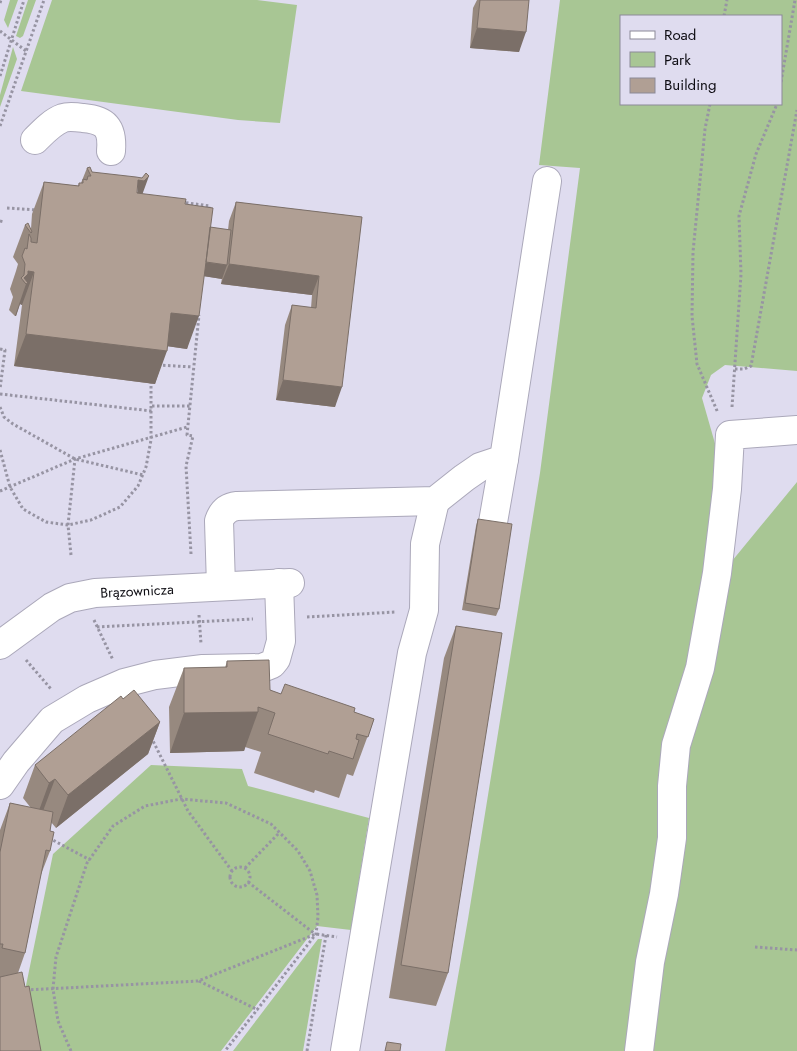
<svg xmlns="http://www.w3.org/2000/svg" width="797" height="1051" viewBox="0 0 797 1051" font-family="Jost,sans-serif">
<rect width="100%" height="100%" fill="#dfdcef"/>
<!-- green -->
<path fill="#a8c694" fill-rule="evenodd" d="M10 0H18L8 28 4 20Z
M28 0H36L23 36 20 38 16 36Z
M52 0H257L297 5 280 123 238 120 21 91Z
M560 0H797V371L725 365 711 375 702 398 720 461 732 561 797 482V1051H445L468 919 540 473 580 168 539 165ZM621 16H781V104H621Z
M13 47 17 59 0 107V95Z
M151 765 242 769 248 786 369 818 351 930 317 926 221 1051H32L22 1005 53 854Z
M318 939H322L303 1051H233Z"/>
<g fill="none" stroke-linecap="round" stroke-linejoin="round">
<defs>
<g id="minor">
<path d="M35 140C43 132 52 122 63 118 69 116 76 117 83 118 105 120 113 127 111 151"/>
<path d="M492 528 504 459"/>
<path d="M221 586 219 521C222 512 228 507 237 506L435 501 464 478 480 467 504 459 547 181"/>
<path id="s1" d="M0 645 52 607 70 598 95 593 290 583"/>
<path d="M0 785 16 762 52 720 87 699 124 683 155 675 203 669 262 668 272 664 276 659 281 641 279 583"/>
<path d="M345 1051 412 653 424 610 425 544 435 501"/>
<path d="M639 1051 650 962 664 894 672 838V786L676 745 700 668 717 573 727 489 730 435 797 430"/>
</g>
</defs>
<!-- minor casing -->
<use href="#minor" stroke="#aba8ba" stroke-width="30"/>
<!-- path -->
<path stroke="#9794a3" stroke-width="3" stroke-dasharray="2.5 2.5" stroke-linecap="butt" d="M0 3 1 0
M724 16 727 0
M0 31 26 51
M0 76 24 0
M781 82 795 0
M710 104 705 129 693 252 692 316 697 364 718 413
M0 126 44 0
M181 202 210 206 209 211
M7 208 37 210
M0 221 4 222
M0 349 5 350 0 389
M158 365 193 367
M735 369H744L751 366 797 110
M0 394 152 411
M152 406H190
M0 407 4 417 13 424 75 459 143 475
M732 407 741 274 739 216 756 154 777 104
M0 450 10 487 23 509 46 522 68 525 91 520 120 507 138 486 146 467 151 440V379
M0 491 75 459 187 427
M191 554 186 466 193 436 187 435 199 315
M71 555 68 525 75 459
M199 615 201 644
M307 617 396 612
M94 620 113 660
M97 627 253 619
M26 660 51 689
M151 737 188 811 232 871
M49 838 90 860
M230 877a10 10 0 1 1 20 0a10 10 0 1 1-20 0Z
M245 868 280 832
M248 882 315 934
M755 947 797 950
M199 981 258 1010
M26 990 198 981 316 934 337 937
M71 1051 58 1021 53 989 56 957 87 863 113 826 145 806 181 799 226 803 271 824 298 851 310 871 317 895 318 917 316 934 225 1051
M307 1051 326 935"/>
<!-- minor -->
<use href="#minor" stroke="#fff" stroke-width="28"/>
</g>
<!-- wall -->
<path fill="#97897f" d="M477 0H529L519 52 470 48 473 8Z
M87 168 92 172 142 194 185 204 210 227 228 230 229 221 236 202 362 217 335 407 276 400 285 325 292 305 311 308 312 295 221 284 222 278V279L204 276 187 349 167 346 155 384 14 366 22 305 20 304 16 316H15L9 310 13 297 10 289 16 271 18 264 13 257 25 225 31 229 32 214 44 182 78 186 79 183H81Z
M478 519 499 609 496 616 462 610 476 526Z
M456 626 448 973 436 1006 389 998 444 658Z
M227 661 270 690 281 694 354 712 374 719 353 776 347 774 339 798 315 790 314 793 254 773 261 752 245 747 244 751 170 753 169 707 184 668H225Z
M123 699 160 722 148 754 56 828 51 822 50 831V851L40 877 25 953 18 973 25 987 0 1051V830L10 803 31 808 23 798 35 765Z"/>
<!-- shaded-wall -->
<path fill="#7b6f68" d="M477 28 526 32 519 52 470 48Z
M149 176 137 209 138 180Z
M201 262 227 265 222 279 196 275Z
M229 264 319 276 312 295 221 284Z
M28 271 34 272 22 305 20 304 16 316H15L26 284 23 281Z
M171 313 199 316 187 349 159 345Z
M26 334 167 351 155 384 14 366Z
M283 380 342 387 335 407 276 400Z
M258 712 244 751 170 753 184 713Z
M160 722 148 754 56 828 68 795Z
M55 779 43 811 37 816 49 783Z"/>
<!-- building -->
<path fill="#b09f94" stroke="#7b6f68" d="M480 0H529L526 32 477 28Z
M90 167 92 172 136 177 142 178 146 173 149 176 144 181 138 180 137 193 186 199 185 204 213 208 199 316 171 313 167 351 26 334 34 272 28 271V274L24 278 28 283 26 284 21 278 24 275 25 264 22 256 25 248 27 249 29 234 31 238V242L37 243 44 182 79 186V183H83V179L87 180 88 176H91L87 168Z
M236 202 362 217 342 387 283 380 292 305 316 308 319 276 229 264Z
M28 223 32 232 31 233 25 225Z
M210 227 231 230 227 265 206 262Z
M478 519 512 524 499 609 465 603Z
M456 626 502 633 448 973 401 965Z
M269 660 270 690 281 694 285 684 355 708 354 712 374 719 368 737 357 734 356 739 359 740 353 759 329 751 328 754 268 734 275 713 258 707V712L184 713V668L227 667V661Z
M134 690 160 722 68 795 55 779 49 783 35 765 121 696 123 699Z
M10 803 53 812 50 831 54 832 50 851 46 850 25 953 2 948 3 944H0V852Z
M22 972 25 987 29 986 41 1051H0V977Z
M387 1042 401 1044 400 1051H385Z"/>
<g text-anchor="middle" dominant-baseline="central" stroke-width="4" stroke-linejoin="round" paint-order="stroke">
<!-- street labels -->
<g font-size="14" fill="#0d0c12" stroke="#dfdcef">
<text stroke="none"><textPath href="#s1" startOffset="152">Brązownicza</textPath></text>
</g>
</g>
<!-- legend -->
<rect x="620" y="15" width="162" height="90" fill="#dfdcef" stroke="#8b8997"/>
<rect x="630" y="31" width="25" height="8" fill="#ffffff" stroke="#8b8997"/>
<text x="664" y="40" font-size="15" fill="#0d0c12">Road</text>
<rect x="630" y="52" width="25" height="15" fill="#a8c694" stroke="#8b8997"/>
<text x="664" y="65" font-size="15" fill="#0d0c12">Park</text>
<rect x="630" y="78" width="25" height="15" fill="#b09f94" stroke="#8b8997"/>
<text x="664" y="90" font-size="15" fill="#0d0c12">Building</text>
</svg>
